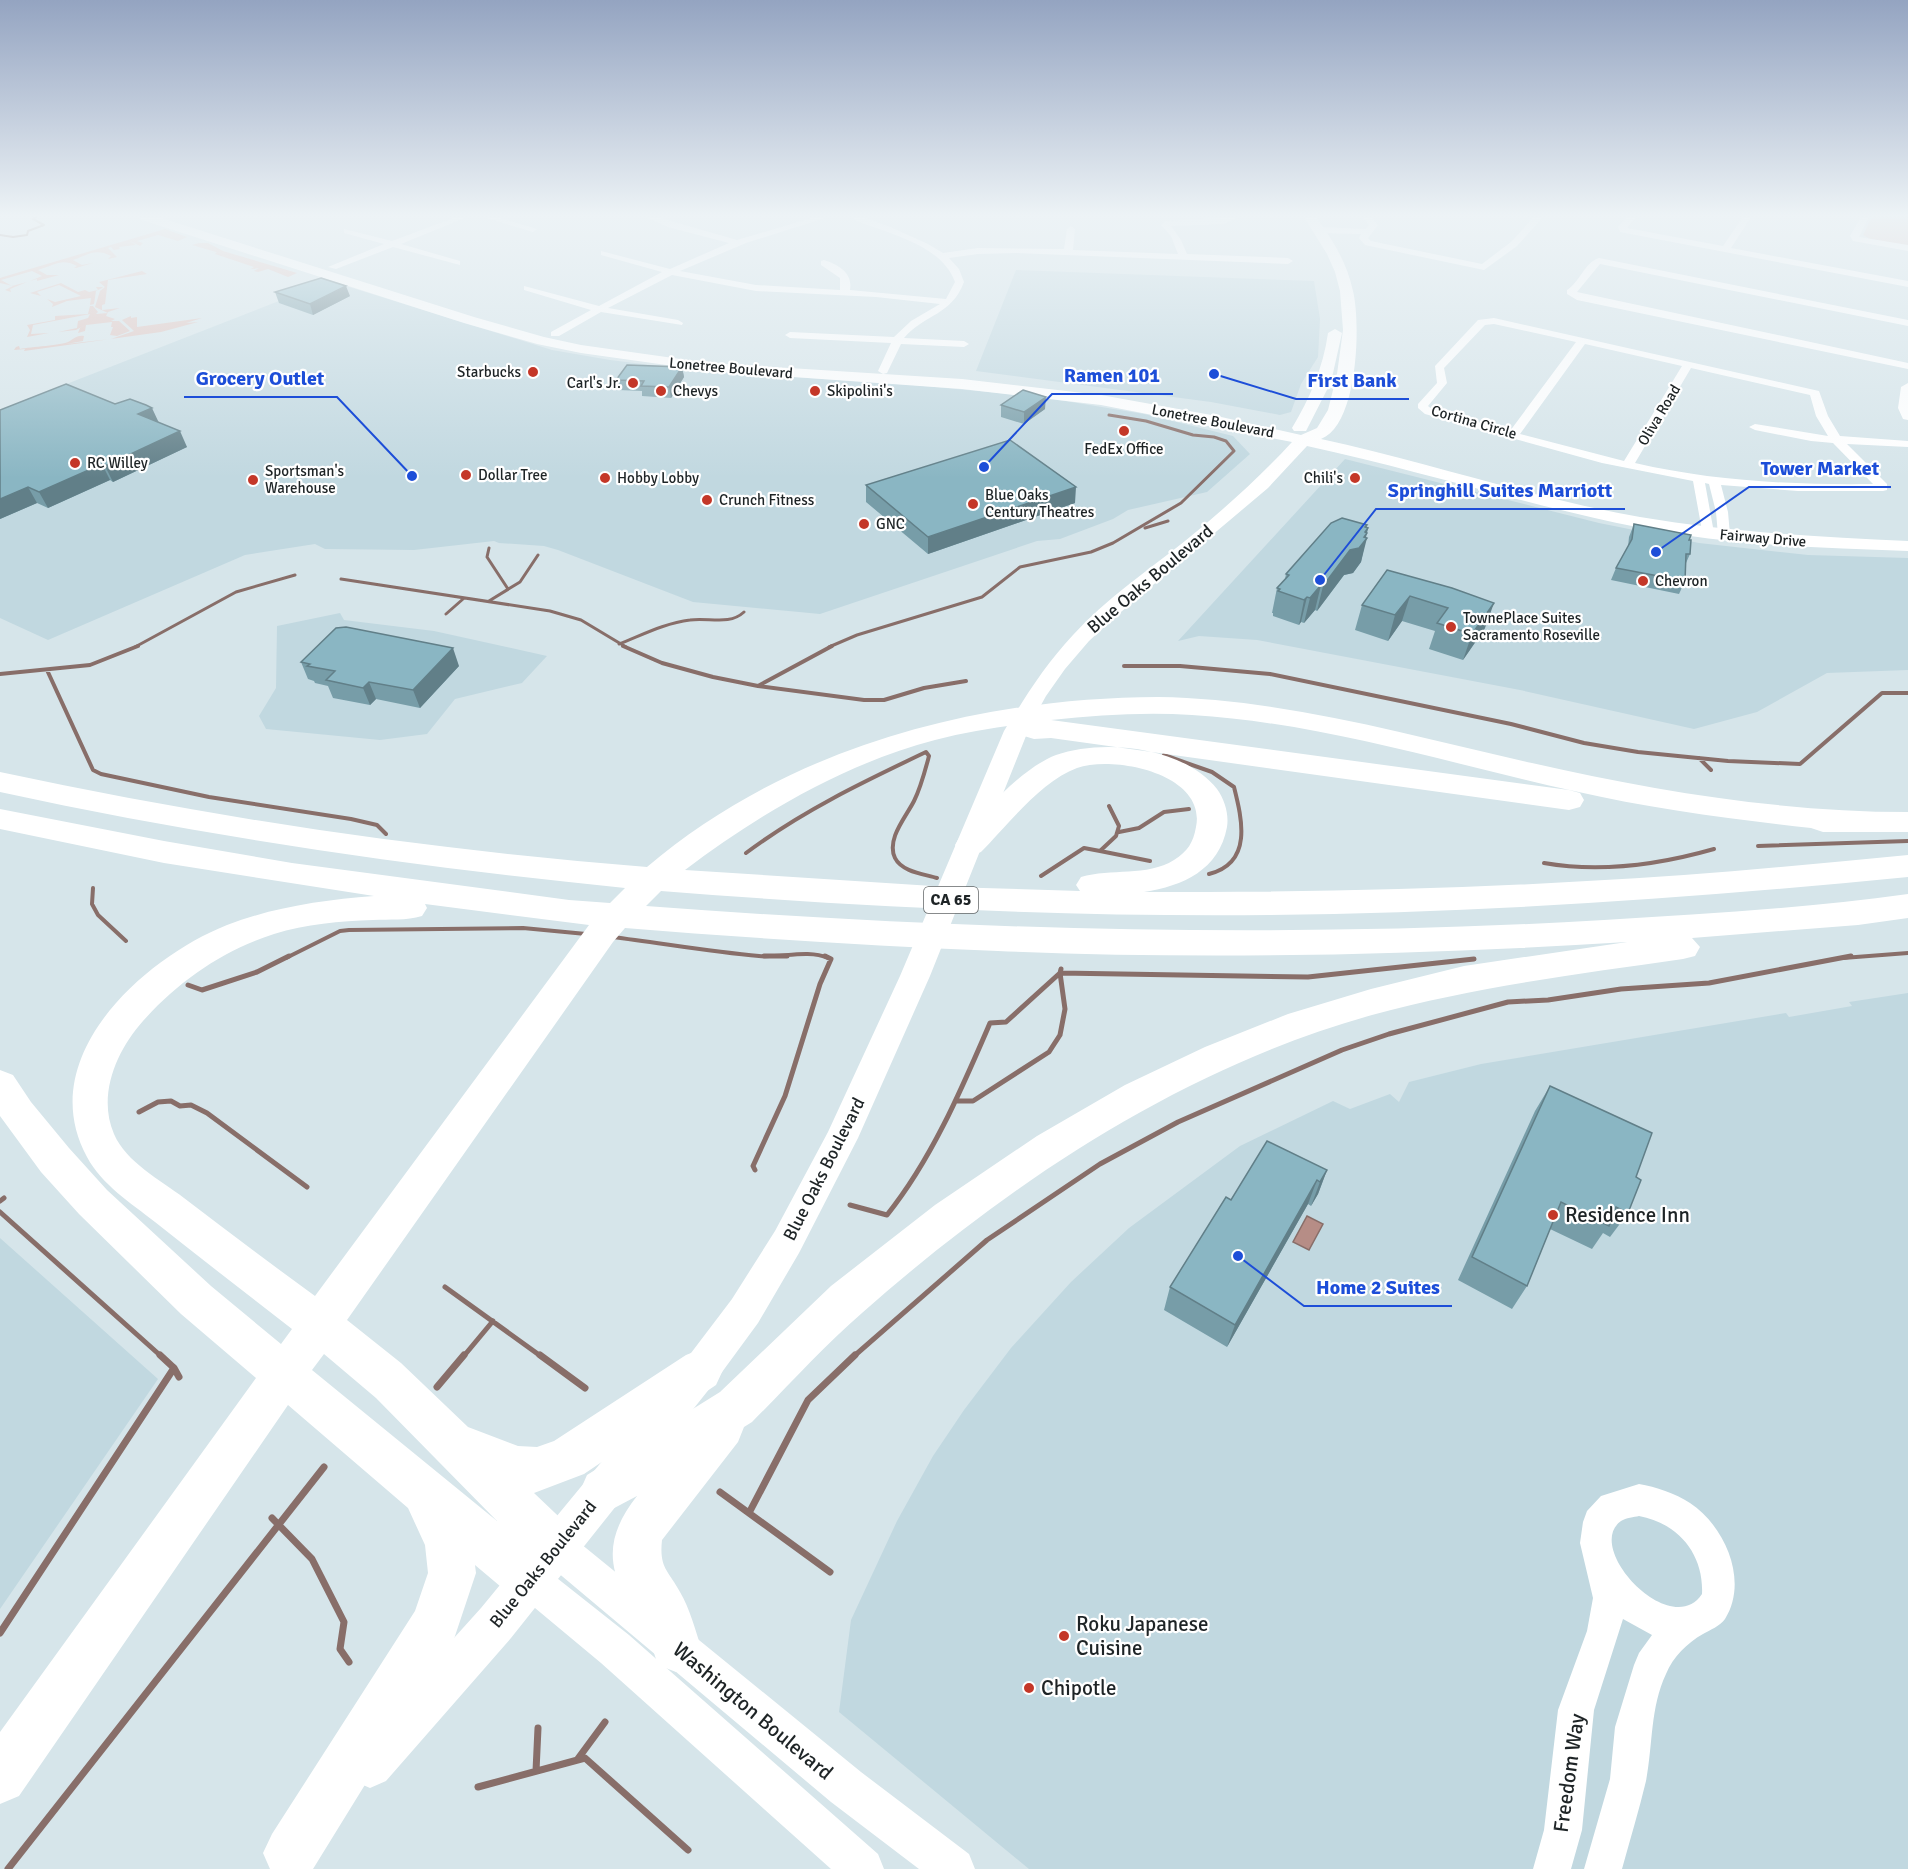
<svg xmlns="http://www.w3.org/2000/svg" width="1908" height="1869" viewBox="0 0 1908 1869" font-family="Signika,sans-serif">
<rect width="100%" height="100%" fill="#d6e5ea"/>
<!-- built -->
<path fill="#c1d8e0" d="M1016 270 1314 281 1320 319 1318 357 1301 384 1291 412 1280 415 1211 402 976 371Z
M330 281 552 350 610 360 700 371 913 385 1041 397 1144 414 1233 436 1250 454 1207 492 1128 510 1113 519 1060 539 1037 541 820 614 693 602 558 550 544 546 499 543 494 541 414 550 325 549 315 544 245 555 48 640 0 618V410Z
M1345 459 1599 523 1699 543 1808 555 1908 558V670L1827 673 1757 712 1694 729 1520 690 1257 640 1199 636 1178 641Z
M340 613 344 620 434 631 547 656 522 683 455 699 427 734 380 740 266 729 259 716 276 688 277 626Z
M1908 993V1869H1029L839 1712 851 1620 897 1521 933 1456 964 1410 1011 1348 1071 1282 1129 1228 1240 1146 1333 1101 1350 1109 1390 1094 1399 1102 1409 1082 1481 1064 1786 1013 1789 1017 1852 1006 1849 1002Z
M0 1238 158 1379 0 1609Z"/>
<!-- green -->
<path fill="#dec3be" d="M1872 217H1908V246L1870 239 1863 235Z
M165 229 187 237 178 241 158 235 137 241 143 243 140 246 130 241 136 245 119 247 120 249 114 250 111 247 108 248 117 257 108 259 111 256C95 248 88 255 73 260L82 265 93 263 76 268H74L77 266C61 258 56 265 38 270L47 275H59L37 281V279L30 281 42 276 32 271 1 280 12 286 27 282 10 289 11 292 5 290 13 286 0 283V278L3 277Z
M199 243H208L223 251 297 273 288 277 268 269 258 272 254 271 259 268 251 269 254 267 215 254 217 252 206 253 216 252 192 245Z
M142 271 147 274 108 280 105 304 102 305V310L120 308 108 312 106 316 115 319 111 321H119L130 331 117 336 110 335 113 327H111L112 322 86 325 85 331 78 333 80 328 91 322 76 330 58 332 77 328 78 321 88 318 90 314 33 325 31 334 49 333 27 337 30 330 27 325 55 320V316L88 314 90 306H93L98 312 96 314 108 313 95 307 100 291 105 287 99 282Z
M61 283 78 292 85 290 89 292 98 290 96 287H103L102 288 96 291 94 304 90 305 91 298 67 301 52 307 53 304 47 299 55 302 81 296 59 285 37 292 41 296 30 293Z
M131 316V318L137 317V327L202 318 186 323 198 322 161 332 24 351 25 349 14 350 16 347 19 346 20 349C30 347 63 345 68 342 74 339 77 335 84 336L83 341 66 344 111 339 134 331 122 320Z"/>
<!-- water -->
<path fill="#b68d86" stroke="#886e69" stroke-width="1.5" d="M1307 1216 1323 1224 1309 1250 1293 1242Z"/>
<g fill="none" stroke-linecap="round" stroke-linejoin="round">
<!-- stream-far4 -->
<path stroke="#886e69" stroke-width="2" d="M0 235 13 237 27 235 28 231 44 225 33 219 36 217"/>
<!-- stream-far3 -->
<path stroke="#886e69" stroke-width="3" d="M1145 528 1168 521
M489 548 487 557 508 589
M341 579 550 611 581 620 626 647
M489 601 520 582 538 555
M446 614 463 599
M619 644C642 635 665 623 690 620 708 617 729 626 744 612
M135 647 236 592 295 575
M829 647 857 635 982 597 1020 567 1091 552 1113 543 1181 503 1234 451 1226 441 1214 437 1193 435 1146 421 1109 415"/>
<!-- stream-far2 -->
<path stroke="#886e69" stroke-width="4" d="M623 646 662 663 713 677 758 686 864 700H884L924 688 966 681
M1124 666H1180L1270 674 1511 724 1584 743 1638 752 1728 761 1800 764 1882 693H1908
M47 670 93 770 101 774 209 797 351 819 377 825 386 834
M0 674 90 665 138 646
M758 686 832 646
M1164 755 1212 772 1234 787C1242 819 1253 863 1209 874
M1699 758 1711 770
M1119 832 1139 828 1164 812 1189 809
M1758 846 1908 841
M1100 851 1150 861
M746 853C802 811 863 782 926 752L929 756C925 771 921 787 914 801 906 817 886 839 895 858 902 872 924 874 937 878
M1544 863C1601 873 1658 865 1714 849
M1041 876 1084 848 1100 851 1116 836 1119 826 1109 806
M93 888 92 904 98 915 126 941
M612 937C661 943 710 952 759 956 781 958 808 949 828 958
M286 958 340 931 349 930 523 928 586 934
M1843 958 1908 953"/>
<!-- stream-far1 -->
<path stroke="#886e69" stroke-width="5" d="M764 956H787
M1061 969 1060 973 1308 977 1474 959
M188 985 202 990 257 972 289 956
M957 1101H973L1049 1052 1060 1035 1065 1009 1060 973
M139 1112 158 1102 171 1101 180 1106 191 1105 207 1113 307 1187
M755 1170 753 1166 785 1096 820 984 831 959 825 956
M0 1201 4 1198
M850 1205 887 1215C932 1159 962 1088 990 1023L1006 1022 1060 973
M0 1212 162 1357
M445 1287 542 1357
M463 1357 493 1321
M853 1357 987 1240 1100 1164 1178 1122 1342 1050 1389 1034 1508 1002 1548 1000 1621 989 1709 983 1851 956"/>
<!-- stream -->
<path stroke="#886e69" stroke-width="7" d="M540 1355 585 1388
M174 1368 179 1377
M437 1387 464 1355
M720 1492 830 1572
M749 1513 808 1400 855 1355
M272 1518 312 1559 344 1622 340 1649 349 1662
M0 1633 174 1368 160 1355
M577 1760 605 1722
M536 1771 538 1728
M478 1787 585 1758 688 1850
M8 1869 324 1467"/>
<!-- minor -->
<path fill="#fff" fill-rule="evenodd" d="M456 217H467L401 244 460 261V265L393 247 336 269 328 267 384 244 344 233V229L392 241Z
M483 217H496L537 229 533 232Z
M646 217H657L737 240 815 217H828L746 243 680 271 756 285 840 290V278L821 265V261L824 260C839 265 853 273 850 290L946 299 955 282C944 251 905 238 876 228 868 225 857 222 851 217H862L888 226 928 244 943 253 978 248 1064 249 1067 229 1071 226 1075 229 1073 250 1178 254 1171 236 1161 225 1165 221 1238 217 1224 224 1171 226 1181 240 1187 254 1288 258 1293 261 1288 264 1016 253 978 254 949 258 959 269 964 282C951 316 926 313 904 338L964 341 969 344 964 347 901 344 887 373 883 374 878 371 891 343 790 338 785 335 790 332 894 337 911 321 940 304 876 297 756 291 672 275 608 308 678 320 683 323 682 325 601 312 559 336H551V332L591 310 524 290V286L599 306 662 272 601 255V251L670 269 729 243 668 227Z
M1363 217H1371L1378 225 1368 238 1371 241 1482 264 1511 242 1534 217H1543L1517 246 1484 270 1365 245 1359 238 1361 234 1320 233 1316 230 1320 227 1366 229 1369 225Z
M1627 217H1636L1627 228 1723 246 1743 217H1751L1731 248 1908 281V287L1620 232 1618 227Z
M1861 217H1869L1859 237 1908 245V251L1853 241 1850 236Z
M1599 258 1908 320V326L1600 264 1577 292 1908 363V369L1577 300 1567 294V290C1580 282 1584 263 1599 258Z
M1494 318 1819 391 1828 416 1840 436 1908 441V447L1847 444 1887 484V490L1883 491H1798L1721 485 1728 512 1730 535 1724 539 1718 535 1716 512 1709 484 1705 483 1714 533 1713 536H1703L1693 481 1602 463 1425 414 1418 408V404L1437 383 1435 366 1478 320ZM1494 324 1576 342 1510 431 1433 410 1428 406 1447 383 1444 368 1485 325ZM1585 344 1682 366 1624 461 1520 434ZM1691 368 1810 395 1816 416 1828 436 1755 424 1749 427 1755 430 1811 441 1833 443 1873 484C1792 485 1713 481 1635 463Z"/>
<!-- tertiary -->
<path fill="#fff" fill-rule="evenodd" d="M1908 383V420L1903 419 1898 408 1901 387Z
M1639 1484C1656 1487 1675 1493 1690 1503 1725 1526 1749 1581 1725 1619 1720 1626 1710 1630 1703 1634 1687 1643 1673 1657 1666 1674 1650 1708 1653 1745 1646 1781 1639 1810 1630 1840 1622 1869H1584L1610 1779 1615 1727 1634 1665 1639 1653 1652 1635 1623 1619 1594 1710 1582 1830 1571 1869H1533L1544 1830 1558 1710 1587 1631 1593 1598 1580 1543 1583 1522 1587 1511 1601 1496ZM1639 1516C1678 1523 1704 1554 1702 1594 1671 1641 1583 1548 1621 1521 1626 1518 1634 1517 1639 1516Z"/>
<!-- secondary -->
<path fill="#fff" fill-rule="evenodd" d="M140 217H158L474 317 544 337 581 345 709 363 962 379 1101 395 1217 416 1301 435 1317 428 1328 410 1337 374 1343 330 1340 291 1335 272 1327 254 1304 217H1316C1333 240 1347 263 1353 291 1361 324 1358 425 1321 439 1427 462 1532 498 1640 517 1730 532 1817 537 1908 541V551C1817 548 1727 545 1637 527 1526 505 1418 470 1307 446L1268 488 1115 617 1089 641 1065 669 1046 696 1024 736 1016 738 1008 736 1005 731C1025 696 1046 664 1073 635 1106 599 1147 571 1185 541 1223 510 1259 478 1292 442L1101 405 962 389 709 371 581 353 537 344 464 323 142 220Z
M1335 329 1342 333 1331 382 1306 431H1294L1292 428C1310 398 1323 368 1328 333Z
M557 1530 570 1535 861 1772 969 1854 975 1869H919L831 1802 544 1561 539 1548 544 1535Z
M530 1561 543 1567 629 1635 878 1854 884 1869H831L601 1663 517 1593 511 1580 517 1567Z"/>
<!-- primary -->
<path fill="#fff" fill-rule="evenodd" d="M1016 723 1025 726 1028 731 930 976 858 1138 799 1253 758 1323 714 1383 511 1638 386 1781 370 1788 354 1781 347 1765 354 1749 481 1608 688 1357 732 1299 775 1231 828 1132 900 976 1004 731 1007 726Z"/>
<!-- motorway -->
<path fill="#fff" fill-rule="evenodd" d="M1158 697C1285 699 1408 735 1532 763 1654 791 1782 812 1908 812V832H1823L1811 828C1732 819 1652 809 1574 791 1447 763 1322 723 1192 715 1145 712 1098 715 1051 720L1569 790 1580 793 1584 800 1580 807 1569 810 1051 738 1034 739 1024 736 1020 730 1026 723C995 728 965 732 935 740 844 764 759 814 685 870L948 887 1080 891 1076 885 1081 877C1111 868 1147 877 1174 860 1188 851 1193 843 1196 827 1207 774 1114 755 1077 768 1041 781 1007 826 981 852L970 856 959 852 955 845 959 838C986 811 1020 769 1056 755 1104 738 1184 747 1217 789 1225 800 1229 815 1227 827 1219 870 1183 886 1144 892 1292 892 1440 890 1587 881 1695 876 1801 865 1908 855V877C1695 898 1483 913 1269 915 1066 917 863 907 661 891L646 906C965 930 1285 939 1604 920 1705 914 1808 908 1908 894V918L1858 925 1692 938 1700 947 1695 956 1683 959C1578 974 1474 987 1372 1015 1182 1068 1009 1183 862 1313 823 1347 788 1386 752 1422L744 1427 738 1442 662 1540C659 1568 668 1570 680 1592 690 1609 695 1629 701 1647L694 1665 676 1672 658 1665C653 1651 649 1634 642 1621 636 1612 628 1604 624 1594 604 1557 612 1528 637 1496L603 1514 587 1507 580 1491 587 1475 720 1392 831 1286 935 1205 1037 1136 1125 1085 1205 1047 1288 1014 1371 989 1464 966 1627 942C1418 955 1207 960 998 951 873 946 749 938 625 928L613 942 347 1320 401 1363 468 1427 518 1446 537 1447 554 1441 686 1355 701 1349 716 1355 723 1370 716 1385 584 1474 534 1493 574 1531 581 1548 574 1565 557 1572 550 1569 554 1580 547 1597 530 1604 513 1597 475 1565 476 1573 453 1642 313 1869H270L263 1853 272 1834 415 1611 428 1573 425 1545 408 1508 288 1405 19 1796 0 1804V1732L256 1378 181 1314 79 1214 41 1172 0 1116V1070L13 1075 31 1102 69 1148 107 1190 211 1286 281 1344 292 1329C246 1293 200 1258 155 1222 131 1203 102 1185 87 1157 33 1058 142 959 227 925 274 907 323 900 374 896L164 863 0 829V809L164 841 292 863 569 900 610 903 625 888C415 867 207 837 0 792V772C214 818 430 850 647 867 788 747 976 698 1158 697ZM425 904 589 925 315 1296C271 1264 227 1231 184 1198 160 1180 126 1162 114 1134 97 1095 117 1050 143 1021 179 981 222 951 274 934 306 924 340 921 373 920 390 919 406 921 422 916L427 908ZM324 1354 376 1398 497 1521 312 1370Z"/>
</g>
<!-- wall -->
<path fill="#779da8" d="M275 292 350 296 313 315 279 303Z
M682 367 684 377 671 398 642 396V391L618 390 616 380Z
M115 404 159 423 187 447 113 482 110 480 48 508 37 503 0 519V410Z
M1001 405 1045 409 1024 424 1001 417Z
M866 485 1075 503 928 554 866 502Z
M1634 524 1689 540 1690 554 1686 563 1685 581 1679 594 1611 580 1616 568 1628 547 1629 537Z
M1367 525 1366 528H1368L1361 562 1353 573 1344 575 1317 611 1315 610 1304 623 1301 622 1299 625 1273 616V613H1272L1277 588 1285 579 1286 574Z
M1387 570 1485 628 1463 660 1429 649 1435 631 1402 621 1388 641 1355 630 1362 605Z
M301 662 459 666 420 708 376 699 370 705 333 698 328 686 315 683 314 681 308 679Z
M1550 1086 1636 1177 1628 1213 1610 1237 1603 1233 1592 1249 1550 1229 1527 1286 1512 1309 1458 1280 1535 1111Z
M1327 1170 1318 1194 1311 1206 1308 1204 1227 1347 1164 1310 1170 1287 1231 1200Z"/>
<!-- shaded-wall -->
<path fill="#617f88" d="M346 286 350 296 313 315 310 304Z
M682 367 684 377 671 398 669 387Z
M1046 397 1045 409 1024 424V412Z
M152 408 159 423 138 414Z
M180 431 187 447 113 482 105 466Z
M102 464 110 480 48 508 39 492Z
M28 487 37 503 0 519V499Z
M1076 487 1075 503 928 554V537Z
M1367 525 1365 532 1368 528 1365 540 1367 538 1361 562 1353 573 1344 575 1317 611 1323 586Z
M1321 585 1315 610 1304 623 1310 598Z
M1410 596 1402 621 1388 641 1395 615Z
M1307 597 1301 622 1299 625 1304 600Z
M1494 603 1485 628 1463 660 1472 634Z
M453 648 459 666 420 708 413 690Z
M369 682 376 699 370 705 363 688Z
M1327 1170 1318 1194 1311 1206 1320 1182Z
M1317 1180 1308 1204 1227 1347 1235 1325Z"/>
<!-- building -->
<path fill="#8ab6c3" stroke="#617f88" stroke-width="1.5" d="M321 278 346 286 310 304 275 292Z
M627 365 682 367 669 387 641 386 644 381 616 380Z
M66 384 115 404 130 399 146 405 152 408 138 414 180 431 105 466 102 464 39 492 28 487 0 499V410Z
M1023 390 1046 397 1024 412 1001 405Z
M1010 440 1076 487 928 537 866 485Z
M1342 518 1367 525 1365 527 1368 528 1365 532 1367 533 1364 537 1367 538 1359 548 1350 550 1323 586 1321 585 1310 598 1307 597 1304 600 1278 591 1280 589 1277 588 1289 575 1286 574 1331 523Z
M1634 524 1691 535 1689 540H1691L1690 554H1686L1685 581 1616 568 1632 539Z
M1387 570 1452 588 1494 603 1472 634 1437 623 1448 608 1410 596 1395 615 1362 605Z
M346 627 453 648 413 690 369 682 363 688 326 680 335 671 307 666 310 664 301 662 336 628Z
M1550 1086 1652 1133 1636 1177 1641 1180 1628 1213 1616 1207 1609 1226 1561 1202 1527 1286 1472 1257Z
M1267 1141 1327 1170 1320 1182 1317 1180 1235 1325 1170 1287 1226 1197 1231 1200Z"/>
<!-- sky -->
<linearGradient id="sky" x2="0" y2="1"><stop stop-color="#94a4c1"/><stop offset="0.45" stop-color="#edf3f6"/><stop offset="1" stop-color="#edf3f6" stop-opacity="0"/></linearGradient>
<rect width="1908" height="478" fill="url(#sky)"/>
<!-- markers -->
<g fill="#c43728" stroke="#fff" stroke-width="2">
<circle cx="533" cy="372" r="6"/>
<circle cx="633" cy="383" r="6"/>
<circle cx="661" cy="391" r="6"/>
<circle cx="815" cy="391" r="6"/>
<circle cx="1124" cy="431" r="6"/>
<circle cx="75" cy="463" r="6"/>
<circle cx="466" cy="475" r="6"/>
<circle cx="605" cy="478" r="6"/>
<circle cx="1355" cy="478" r="6"/>
<circle cx="253" cy="480" r="6"/>
<circle cx="707" cy="500" r="6"/>
<circle cx="973" cy="504" r="6"/>
<circle cx="864" cy="524" r="6"/>
<circle cx="1643" cy="581" r="6"/>
<circle cx="1451" cy="627" r="6"/>
<circle cx="1553" cy="1215" r="6"/>
<circle cx="1064" cy="1636" r="6"/>
<circle cx="1029" cy="1688" r="6"/>
</g>
<g text-anchor="middle" dominant-baseline="central" stroke-width="4.5" stroke-linejoin="round" paint-order="stroke">
<!-- far-street labels -->
<g font-size="15" fill="#1e2426" stroke="#fff">
<text transform="translate(731 368) rotate(5)">Lonetree Boulevard</text>
<text transform="translate(1659 415) rotate(-59)">Oliva Road</text>
<text transform="translate(1213 421) rotate(11)">Lonetree Boulevard</text>
<text transform="translate(1474 422) rotate(16)">Cortina Circle</text>
<text transform="translate(1763 538) rotate(5)">Fairway Drive</text>
</g>
<!-- far-poi labels -->
<g font-size="15" fill="#1e2426" stroke="#fff" text-anchor="start">
<text x="521" y="372" text-anchor="end">Starbucks</text>
<text x="621" y="383" text-anchor="end">Carl's Jr.</text>
<text x="673" y="391">Chevys</text>
<text x="827" y="391">Skipolini's</text>
<text x="1124" y="449" text-anchor="middle">FedEx Office</text>
<text x="87" y="463">RC Willey</text>
<text x="265" y="471">Sportsman's<tspan x="265" dy="17">Warehouse</tspan></text>
<text x="478" y="475">Dollar Tree</text>
<text x="617" y="478">Hobby Lobby</text>
<text x="1343" y="478" text-anchor="end">Chili's</text>
<text x="985" y="495">Blue Oaks<tspan x="985" dy="17">Century Theatres</tspan></text>
<text x="719" y="500">Crunch Fitness</text>
<text x="876" y="524">GNC</text>
<text x="1655" y="581">Chevron</text>
<text x="1463" y="618">TownePlace Suites<tspan x="1463" dy="17">Sacramento Roseville</tspan></text>
</g>
<!-- shield labels -->
<rect fill="#fff" stroke="#626667" stroke-width="1.5" x="924" y="887" width="54" height="26" rx="4.5"/>
<g font-size="16" font-weight="bold" fill="#1e2426">
<text x="951" y="900">CA 65</text>
</g>
<!-- street labels -->
<g font-size="18" fill="#1e2426" stroke="#fff">
<text transform="translate(1150 579) rotate(-40)">Blue Oaks Boulevard</text>
<text transform="translate(824 1169) rotate(-63)">Blue Oaks Boulevard</text>
<text transform="translate(543 1564) rotate(-51)">Blue Oaks Boulevard</text>
</g>
<!-- near-poi labels -->
<g font-size="21" fill="#1e2426" stroke="#fff" text-anchor="start">
<text x="1565" y="1215">Residence Inn</text>
<text x="1076" y="1624">Roku Japanese<tspan x="1076" dy="24">Cuisine</tspan></text>
<text x="1041" y="1688">Chipotle</text>
</g>
<!-- near-street labels -->
<g font-size="21" fill="#1e2426" stroke="#fff">
<text transform="translate(753 1711) rotate(40)">Washington Boulevard</text>
<text transform="translate(1569 1773) rotate(-82)">Freedom Way</text>
</g>
</g>
<!-- callouts -->
<path fill="none" stroke="#1d4ed8" stroke-width="2" d="M984 467L1052 394H1173M412 476L337 397H184M1214 374L1296 399H1409M1656 552L1749 487H1891M1320 580L1376 509H1625M1238 1256L1304 1306H1452"/>
<g fill="#1d4ed8" stroke="#fff" stroke-width="2">
<circle cx="984" cy="467" r="6"/>
<circle cx="412" cy="476" r="6"/>
<circle cx="1214" cy="374" r="6"/>
<circle cx="1656" cy="552" r="6"/>
<circle cx="1320" cy="580" r="6"/>
<circle cx="1238" cy="1256" r="6"/>
</g>
<g font-size="20" text-anchor="middle" font-weight="bold" fill="#1d4ed8" stroke="#fff" stroke-width="4.5" stroke-linejoin="round" paint-order="stroke">
<text x="1112" y="382">Ramen 101</text>
<text x="260" y="385">Grocery Outlet</text>
<text x="1352" y="387">First Bank</text>
<text x="1820" y="475">Tower Market</text>
<text x="1500" y="497">Springhill Suites Marriott</text>
<text x="1378" y="1294">Home 2 Suites</text>
</g>
</svg>
